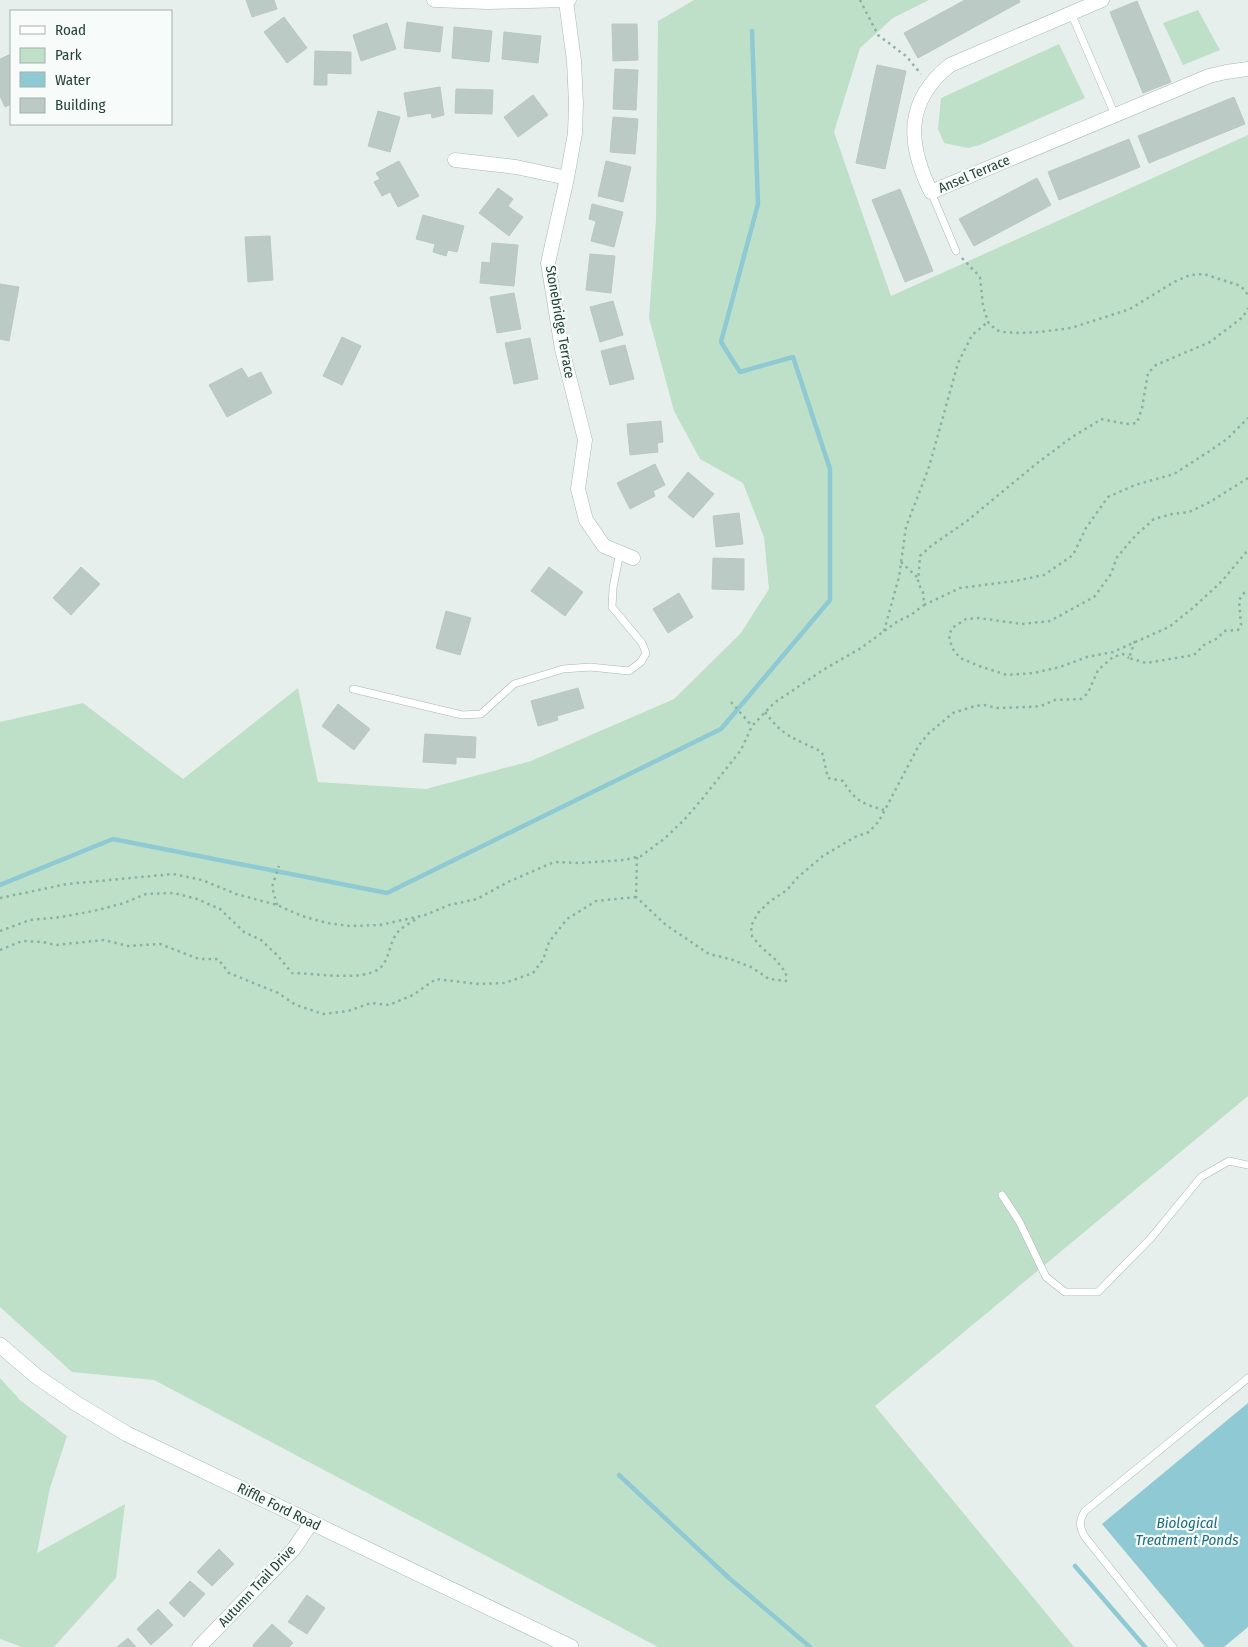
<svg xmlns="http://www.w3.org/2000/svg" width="1248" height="1647" viewBox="0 0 1248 1647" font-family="'Fira Sans Condensed',sans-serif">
<rect width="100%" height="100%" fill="#e6efeb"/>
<!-- green -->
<path fill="#bfe0c8" d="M694 0H929L893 18 860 48 834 132 891 296 1248 135V1096L875 1406 1074 1647H658L154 1380 72 1372 0 1307V722L83 703 183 779 298 688 318 782 426 789 531 761 674 699 741 633 769 589 764 537 743 483 700 459 674 411 649 318 656 220 658 21Z
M1198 10 1220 50 1183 65 1163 23Z
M1059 44 1085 98 980 145 968 148 944 143 938 129 941 98Z
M0 1378 20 1400 67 1436 50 1488 37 1553 125 1504 116 1578 54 1647H22L0 1639Z"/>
<!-- water -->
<path fill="#8ec9d4" d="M1248 1403V1627L1224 1647H1205L1102 1524Z"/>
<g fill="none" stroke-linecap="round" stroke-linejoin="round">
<!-- stream -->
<path stroke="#8ec9d4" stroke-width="4.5" d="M0 885 113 839 387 893 721 729 830 600V469L793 357 740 372 721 342 758 204 752 31
M619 1475 729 1578 810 1647
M1075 1566 1145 1647"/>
</g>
<!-- building -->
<path fill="#bbcac4" stroke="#b8c9c2" d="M246 0H274L277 9 252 17Z
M965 0H1019L1020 2 918 58 904 33Z
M1137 1 1171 82 1143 93 1110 12Z
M284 17 307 48 287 63 264 32Z
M407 22 443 27 440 52 404 48Z
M387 23 396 49 361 61 353 35Z
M612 24H637L638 60 613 61Z
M454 27 492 31 489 62 452 58Z
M504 32 541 36 538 63 502 59Z
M315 51 351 52V74L327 73V85H314Z
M11 54V104L5 107 0 96V59Z
M877 65 906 71 885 169 856 163Z
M615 69 638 70 636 110 613 109Z
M440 87 444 115 432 118 431 113 408 117 404 93Z
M456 89 493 90 492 114 455 113Z
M533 95 548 115 518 137 504 117Z
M1234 97 1245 124 1149 163 1138 136Z
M378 111 400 117 390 152 368 146Z
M613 117 638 119 635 154 610 152Z
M1129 139 1140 167 1059 200 1048 172Z
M399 161 419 196 398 207 390 192 382 196 374 182 380 179 376 173Z
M606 161 631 167 623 202 598 196Z
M1037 178 1051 205 974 246 959 219Z
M498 188 513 199 508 206 523 217 509 236 479 213Z
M900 189 933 271 905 282 872 200Z
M592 204 623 212 614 247 591 241 596 221 589 219Z
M423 215 464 226 457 252 448 250 446 256 433 252 435 244 416 239Z
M270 236 273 280 248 282 245 237Z
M492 243 518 245 514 286 480 283 482 262 490 263Z
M590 254 615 256 611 293 586 290Z
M0 284 19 287 9 341 0 339Z
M514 293 521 329 497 333 490 297Z
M613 301 623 335 600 342 590 307Z
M342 337 361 346 342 385 323 376Z
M530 338 538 379 514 384 505 343Z
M625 345 634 379 610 385 601 351Z
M242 368 248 378 261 372 272 393 227 417 209 385Z
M661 421 663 442 657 443 658 452 630 455 627 424Z
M655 464 665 485 653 491 655 496 630 509 617 483Z
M688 472 714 494 693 518 668 497Z
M739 513 743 544 716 547 713 516Z
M713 558 744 559V590L712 589Z
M81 567 100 584 71 615 53 598Z
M549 567 583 592 565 616 531 591Z
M679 593 693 617 668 633 653 609Z
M446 611 471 618 460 655 436 648Z
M578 688 584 708 557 716 558 720 538 726 531 701Z
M338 704 370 729 354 750 322 726Z
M425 734 476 737 475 758 456 757V764L423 762Z
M219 1549 234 1564 212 1586 197 1572Z
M190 1581 205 1594 184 1617 169 1603Z
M307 1595 325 1608 307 1634 288 1622Z
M158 1609 173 1625 151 1645 137 1629Z
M272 1624 293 1643 289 1647H254L253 1645Z
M128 1638 136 1647H117Z"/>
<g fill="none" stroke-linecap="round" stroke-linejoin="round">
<defs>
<path id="lane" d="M1071 13 1115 115
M931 192 956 251
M353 689 462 715 481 714 514 684 563 669 590 667 629 671 641 662 646 653 642 643 612 607 613 588 620 552
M1002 1195 1019 1221 1046 1277 1065 1292H1098L1151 1238 1201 1177 1229 1161 1248 1165
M1173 1647 1085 1537C1079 1527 1079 1520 1085 1511L1248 1378"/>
<path id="street" d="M434 0 487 2 569 0
M1102 0 950 65C905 101 907 143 931 192L1209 76 1226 72 1248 69
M566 1 574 61 576 103 575 133 567 178 548 263 562 349 585 440 578 489 586 520 604 546 633 558
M455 160 516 167 567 178
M199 1647 293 1550 312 1522"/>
<path id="secondary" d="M0 1345 36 1376 77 1404 127 1434 571 1647"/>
</defs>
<!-- lane casing -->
<use href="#lane" stroke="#a8b8b2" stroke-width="8"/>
<!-- street casing -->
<use href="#street" stroke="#a8b8b2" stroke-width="15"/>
<!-- secondary casing -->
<use href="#secondary" stroke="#a4bbb3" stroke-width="16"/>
<!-- path -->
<path stroke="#86b3a5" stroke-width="2.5" stroke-dasharray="2.5 4" stroke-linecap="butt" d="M860 0 878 35 906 56 921 74
M962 258 980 277 983 306 988 322 996 330 1004 332 1019 333 1040 332 1071 328 1130 309 1174 282 1190 275 1204 274 1241 286 1248 295
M1101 419 1126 424 1137 423 1142 408 1148 373 1156 365 1210 342 1243 317 1248 308
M1248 478 1210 502 1189 512 1172 514 1154 519 1136 535 1117 557 1111 574 1094 597 1050 621 1022 624 979 618 966 619 952 628 949 636 952 648 960 658 979 666 1007 675 1034 673 1060 667 1087 657 1113 652 1169 627 1194 607 1222 581 1248 550
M901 562 918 578
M924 605 960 588 1015 581 1044 575 1073 555 1086 528 1108 497 1135 485 1174 474 1208 452 1227 439 1248 418
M884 631 899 577 906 527 929 467 958 363 972 335 988 322
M1135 641 1129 658 1146 663 1194 655 1204 645 1218 638 1224 631 1238 630 1241 625 1239 600 1244 593 1248 592
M731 702 752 726
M765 712C784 738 795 738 822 752L828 778 843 781C855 801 863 804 884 810
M637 857 636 897 666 925 709 954 730 959 751 967 769 979 786 981V973L776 960 760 946 752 936 751 926 758 913 769 902 787 890 798 877 823 856 855 837 869 832 879 821 919 745 929 733 953 713 975 706 984 705 997 708 1028 707 1041 706 1055 700 1081 699 1088 693 1098 670 1113 657 1123 654 1129 658
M0 898 67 884 173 874 202 880 236 894 277 905 302 916 327 923 350 926 380 925 425 915 449 905 477 899 508 882 554 862 579 863 624 860 641 856 664 839 684 820 703 798 741 750 752 726 774 703 823 670 861 648 898 621 911 615 924 605 923 592 918 583 920 556 931 546 967 521 1036 464 1072 437 1102 419
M277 905 272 887 279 866
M0 931 30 920 62 917 98 910 124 903 146 894 174 893 197 899 220 909 244 932 261 940 278 956 292 973C313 973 364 982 380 968 389 960 389 946 395 936 400 927 411 923 419 917
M0 950 22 941 43 942 56 945 104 940 128 946 160 944 199 959H218L229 973 278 993 296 1005 323 1014 348 1011 371 1003 389 1005 413 995 436 979 479 984 505 983 533 973 543 960 549 942 567 919 596 901 636 897"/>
<!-- lane -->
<use href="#lane" stroke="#fff" stroke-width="7"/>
<!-- street -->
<use href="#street" stroke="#fff" stroke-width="14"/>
<!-- secondary -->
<use href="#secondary" stroke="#fff" stroke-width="15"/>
</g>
<g text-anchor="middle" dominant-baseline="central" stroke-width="4.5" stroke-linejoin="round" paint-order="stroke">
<!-- street labels -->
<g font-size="14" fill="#24423a" stroke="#f7fbf9">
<text transform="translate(974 174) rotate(-23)">Ansel Terrace</text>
<text transform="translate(560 322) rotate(80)">Stonebridge Terrace</text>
<text transform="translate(279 1507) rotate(26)">Riffle Ford Road</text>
<text transform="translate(257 1586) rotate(-47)">Autumn Trail Drive</text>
</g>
<!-- water labels -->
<g font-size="15" font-style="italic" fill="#1c6f80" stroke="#f7fbf9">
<text x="1187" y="1523">Biological<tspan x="1187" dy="17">Treatment Ponds</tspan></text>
</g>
</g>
<!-- legend -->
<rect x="10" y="10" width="162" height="115" fill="#f7fbf9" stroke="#a3b1ad"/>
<rect x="20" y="26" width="25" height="8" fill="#ffffff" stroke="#a3b1ad"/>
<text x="55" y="35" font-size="15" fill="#24423a">Road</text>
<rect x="20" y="48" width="25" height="15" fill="#bfe0c8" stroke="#a3b1ad"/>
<text x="55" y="60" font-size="15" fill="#24423a">Park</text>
<rect x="20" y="72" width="25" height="15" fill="#8ec9d4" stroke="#a3b1ad"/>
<text x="55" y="85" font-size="15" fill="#24423a">Water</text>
<rect x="20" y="98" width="25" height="15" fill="#bbcac4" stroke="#a3b1ad"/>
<text x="55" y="110" font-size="15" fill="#24423a">Building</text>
</svg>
